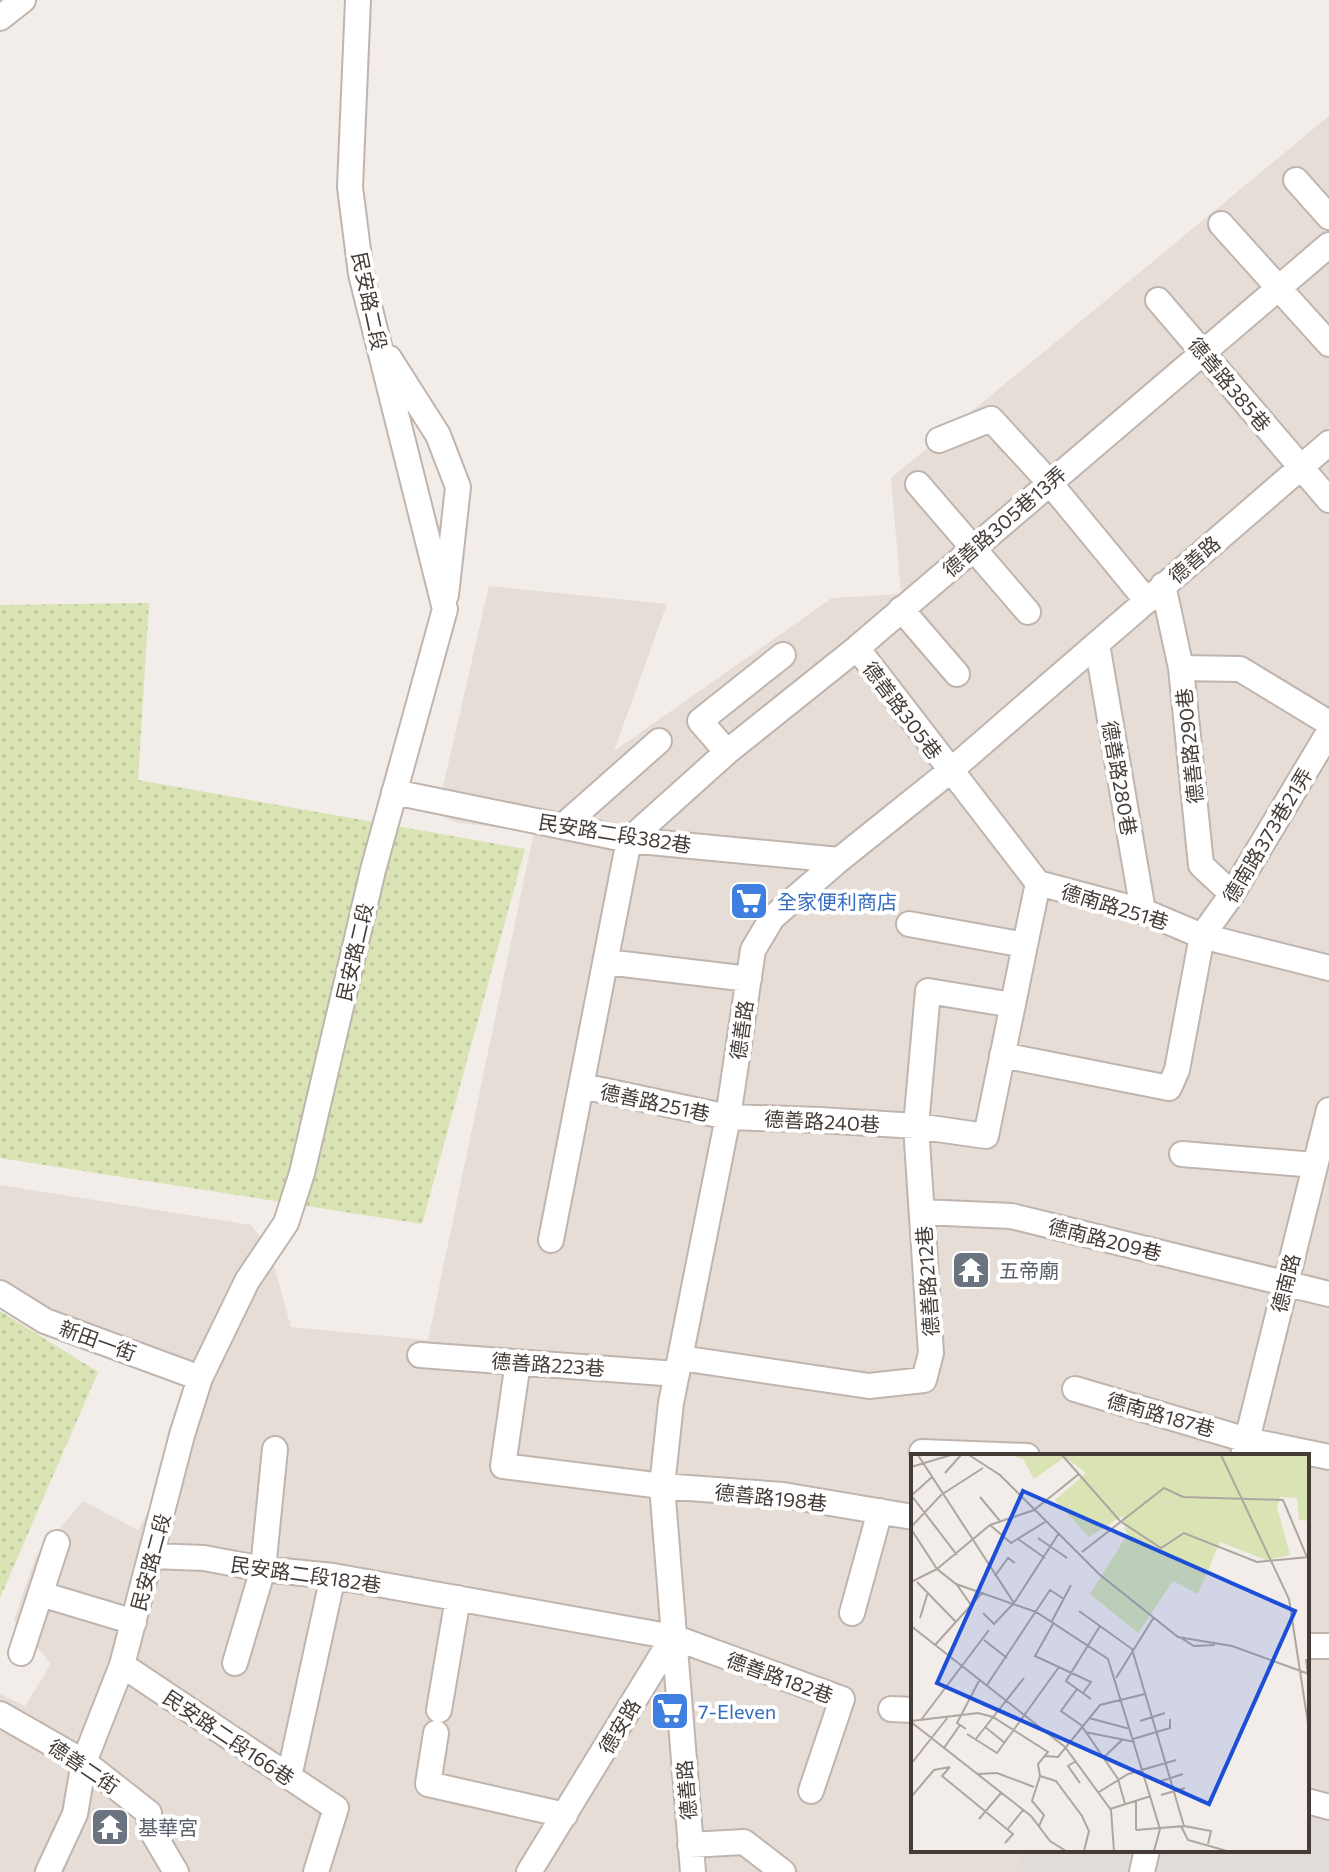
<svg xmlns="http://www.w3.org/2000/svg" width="1329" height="1872" viewBox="0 0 1329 1872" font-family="Commissioner,'Noto Sans TC',sans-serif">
<defs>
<pattern id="grass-dots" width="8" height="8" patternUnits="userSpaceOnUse" patternTransform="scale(2)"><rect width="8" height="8" fill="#d9e3b4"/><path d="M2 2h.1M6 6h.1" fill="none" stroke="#bcc49b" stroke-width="1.8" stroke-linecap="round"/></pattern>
</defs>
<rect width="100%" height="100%" fill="#f2ede8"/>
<!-- residential -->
<path fill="#e6ddd6" d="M1329 116V1810L1307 1804V1456H913V1850H1021L1015 1872H0V1694L25 1706 51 1664 14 1620 36 1556 83 1501 138 1530 199 1417 197 1369 32 1312 0 1289V1185L251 1225 270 1251 291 1327 428 1340 534 832 454 822 437 813 489 586 667 604 614 751 832 598 901 594 891 478Z"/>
<!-- industrial -->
<path fill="#e2dcd9" d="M1307 1807 1329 1813V1872H1015L1021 1850H1307Z"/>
<!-- grass -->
<path fill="url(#grass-dots)" d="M149 603 138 780 525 849 422 1224 0 1158V605Z
M0 1311 98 1372 0 1598Z"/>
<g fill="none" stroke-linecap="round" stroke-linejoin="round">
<defs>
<path id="minor" d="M0 18 23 0
M1296 180 1329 217
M1221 224 1329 344
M1158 300 1329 500
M389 358 438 435 458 487 446 595
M939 440 991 419 1049 482 1147 601
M918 484 1028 612
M1163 585 1181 668 1201 865 1232 894
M901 609 957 674
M1097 644 1143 911
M857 648 1038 883 1143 911 1202 936 1329 968
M1181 668 1240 669 1329 723
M727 752 700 721 783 655
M394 792 629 840 839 860
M563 826 659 741
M909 924 1025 945 1038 883
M606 962 749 979
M1002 1055 1169 1088 1177 1070 1202 936 1232 894 1329 732
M582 1086 728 1117 820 1120 916 1126 986 1136 1024 950
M1182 1154 1315 1165
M922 1212 1011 1216 1329 1294
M551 1240 629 840 727 752 857 648 1329 245
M0 1293 45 1321 200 1378
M420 1355 677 1374
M681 1358 869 1386 924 1380 931 1353 916 1126 928 991 1013 1005
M518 1362 503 1466 662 1486 783 1495 913 1517
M1075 1389 1247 1440 1329 1457
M922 1452 1027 1456
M1243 1456 1329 1110
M152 1556 204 1558 263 1569 333 1576 673 1637 842 1699 811 1791
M41 1594 134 1622
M852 1613 880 1511
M1307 1646H1329
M21 1653 57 1543
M235 1663 263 1569 275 1449
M122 1665 336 1808 316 1872
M891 1709 913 1710
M439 1710 458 1598
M0 1714 84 1762 149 1813 150 1828 176 1872
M436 1733 428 1784 565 1815
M289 1777 333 1576
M1307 1801 1329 1807
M690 1845 744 1842 783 1872
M48 1872 75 1814 84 1762 122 1665 182 1435 200 1378 247 1281 286 1223 302 1173 373 870 445 609 361 274 350 187 358 0
M529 1872 673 1637
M693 1872 662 1486 671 1403 728 1117 753 950 772 918 839 860 950 771 1329 443
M1142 1872 1147 1850"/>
</defs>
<!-- minor casing -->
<use href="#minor" stroke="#c0b5ae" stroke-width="28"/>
<!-- minor -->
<use href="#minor" stroke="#fff" stroke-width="24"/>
</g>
<!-- icons -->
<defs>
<symbol id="supermarket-square" viewBox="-11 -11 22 22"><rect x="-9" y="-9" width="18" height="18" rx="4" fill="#3f7fe0" stroke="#fff"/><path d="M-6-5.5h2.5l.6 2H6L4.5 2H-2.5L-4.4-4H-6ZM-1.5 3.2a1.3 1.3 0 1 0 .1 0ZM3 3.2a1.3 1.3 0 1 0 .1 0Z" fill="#fff"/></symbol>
<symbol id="temple-square" viewBox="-11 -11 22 22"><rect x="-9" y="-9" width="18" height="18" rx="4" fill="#6b7280" stroke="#fff"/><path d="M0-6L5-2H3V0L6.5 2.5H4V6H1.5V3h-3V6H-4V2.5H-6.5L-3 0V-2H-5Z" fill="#fff"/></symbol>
</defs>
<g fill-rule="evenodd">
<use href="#supermarket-square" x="727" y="879" width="44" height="44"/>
<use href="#temple-square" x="949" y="1248" width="44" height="44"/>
<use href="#supermarket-square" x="648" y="1689" width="44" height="44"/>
<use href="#temple-square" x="88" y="1805" width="44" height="44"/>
</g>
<g text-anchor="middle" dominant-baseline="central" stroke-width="8" stroke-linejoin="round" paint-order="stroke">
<!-- street labels -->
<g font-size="20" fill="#453c37" stroke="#fff">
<text transform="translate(370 301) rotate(78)">民安路二段</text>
<text transform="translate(1230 384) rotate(50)">德善路385巷</text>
<text transform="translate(1004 521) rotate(-41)">德善路305巷13弄</text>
<text transform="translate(1194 559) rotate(-41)">德善路</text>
<text transform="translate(903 710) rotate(53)">德善路305巷</text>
<text transform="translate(1189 746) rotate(-96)">德善路290巷</text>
<text transform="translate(1120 778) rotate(80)">德善路280巷</text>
<text transform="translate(615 833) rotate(9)">民安路二段382巷</text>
<text transform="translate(1267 835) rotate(-59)">德南路373巷21弄</text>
<text transform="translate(1115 906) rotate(17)">德南路251巷</text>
<text transform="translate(354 952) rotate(-77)">民安路二段</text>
<text transform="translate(741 1030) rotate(-82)">德善路</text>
<text transform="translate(655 1102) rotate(12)">德善路251巷</text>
<text transform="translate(822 1121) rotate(3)">德善路240巷</text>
<text transform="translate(1105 1239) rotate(14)">德南路209巷</text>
<text transform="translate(927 1281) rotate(-94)">德善路212巷</text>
<text transform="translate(1285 1283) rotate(-76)">德南路</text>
<text transform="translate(98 1340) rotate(20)">新田一街</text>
<text transform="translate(548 1364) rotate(4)">德善路223巷</text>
<text transform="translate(1161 1414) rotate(16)">德南路187巷</text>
<text transform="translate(771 1497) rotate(6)">德善路198巷</text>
<text transform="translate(150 1562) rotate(-75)">民安路二段</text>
<text transform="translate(306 1574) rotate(8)">民安路二段182巷</text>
<text transform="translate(780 1677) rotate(20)">德善路182巷</text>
<text transform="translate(619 1726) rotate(-59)">德安路</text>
<text transform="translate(229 1737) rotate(34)">民安路二段166巷</text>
<text transform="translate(84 1766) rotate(34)">德善二街</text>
<text transform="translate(686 1790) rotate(-95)">德善路</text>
</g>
<!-- shop labels -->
<g font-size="20" fill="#366cbe" stroke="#fff" text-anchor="start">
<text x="777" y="901">全家便利商店</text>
<text x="698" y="1711">7-Eleven</text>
</g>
<!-- worship labels -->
<g font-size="20" fill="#5b616d" stroke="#fff" text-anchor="start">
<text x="999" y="1270">五帝廟</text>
<text x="138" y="1827">基華宮</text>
</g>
</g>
<!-- overview -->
<g transform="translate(911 1454)">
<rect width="398" height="398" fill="#f2ede8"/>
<path d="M100 1H398V67L388 66 386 44 369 43 366 53 379 101 355 106 309 88 287 140 262 127 227 179 179 140 216 81 211 62 178 83 144 46 175 19 154 3 123 25 112 5Z" fill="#d9e3b4"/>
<path fill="none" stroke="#ada6a1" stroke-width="2" d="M7 1 103 149M58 1 89 21 188 120 267 183 321 192 398 220M151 1 209 67 250 94 273 79 346 108 398 103M310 1 378 145 398 276M0 13 40 1M34 19 50 1M0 41 46 101M1 41 21 23M69 43 89 67M79 71 100 89 134 68M0 73 30 41 72 14M0 75 26 115 79 71 123 56 168 20M127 84 156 104M107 85 134 104M171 98 253 34 272 43 372 46 396 103M84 122 97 104 104 109M0 128 26 115 45 130 125 158 197 205 249 375 243 397M6 128 45 168M46 131 60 151M168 157 221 195 273 372 225 376M72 159 83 170 103 149 148 79M9 164 17 138M141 167 160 131M143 168 124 202 180 228 172 239M0 172 154 293 200 356 203 397M270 184 283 192 304 191M73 186 96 204M24 191 72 138M395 205 398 229M205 224 243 163M76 231 139 136 153 145M166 235 150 257 170 271 207 325 214 350M180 245 155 227 189 172M178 264 219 275M10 266 78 176M0 267 67 259 82 263 137 298 127 310 129 322M229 267 254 259M0 268 120 362 139 387 155 397M74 273 94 289M55 275 46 269 69 225M174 278 224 288M56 280 86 299 148 213M222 285 259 274V265M64 286 113 224M33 294 49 271M133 302 147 303 189 251 234 240M192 304 211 286M165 307 157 312 169 329M0 310 37 263M39 313 31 322 102 380 94 389M67 320 86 319 123 333M129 322 145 327 171 362 178 377 173 397M247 328 272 320M188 338 217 320 265 306M250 341 274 334M0 343 23 316 39 313M225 347V376M199 355 240 342M68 365 90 339M128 372 133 361 121 347 129 322M270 372 277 386 316 397M273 372 300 377 297 390M96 376 112 356"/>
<path fill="#1d4ed8" fill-opacity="0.15" stroke="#1d4ed8" stroke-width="4" d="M112 37 384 157 298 350 26 229Z"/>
<rect width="398" height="398" fill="none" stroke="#453c37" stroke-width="4"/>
</g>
</svg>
